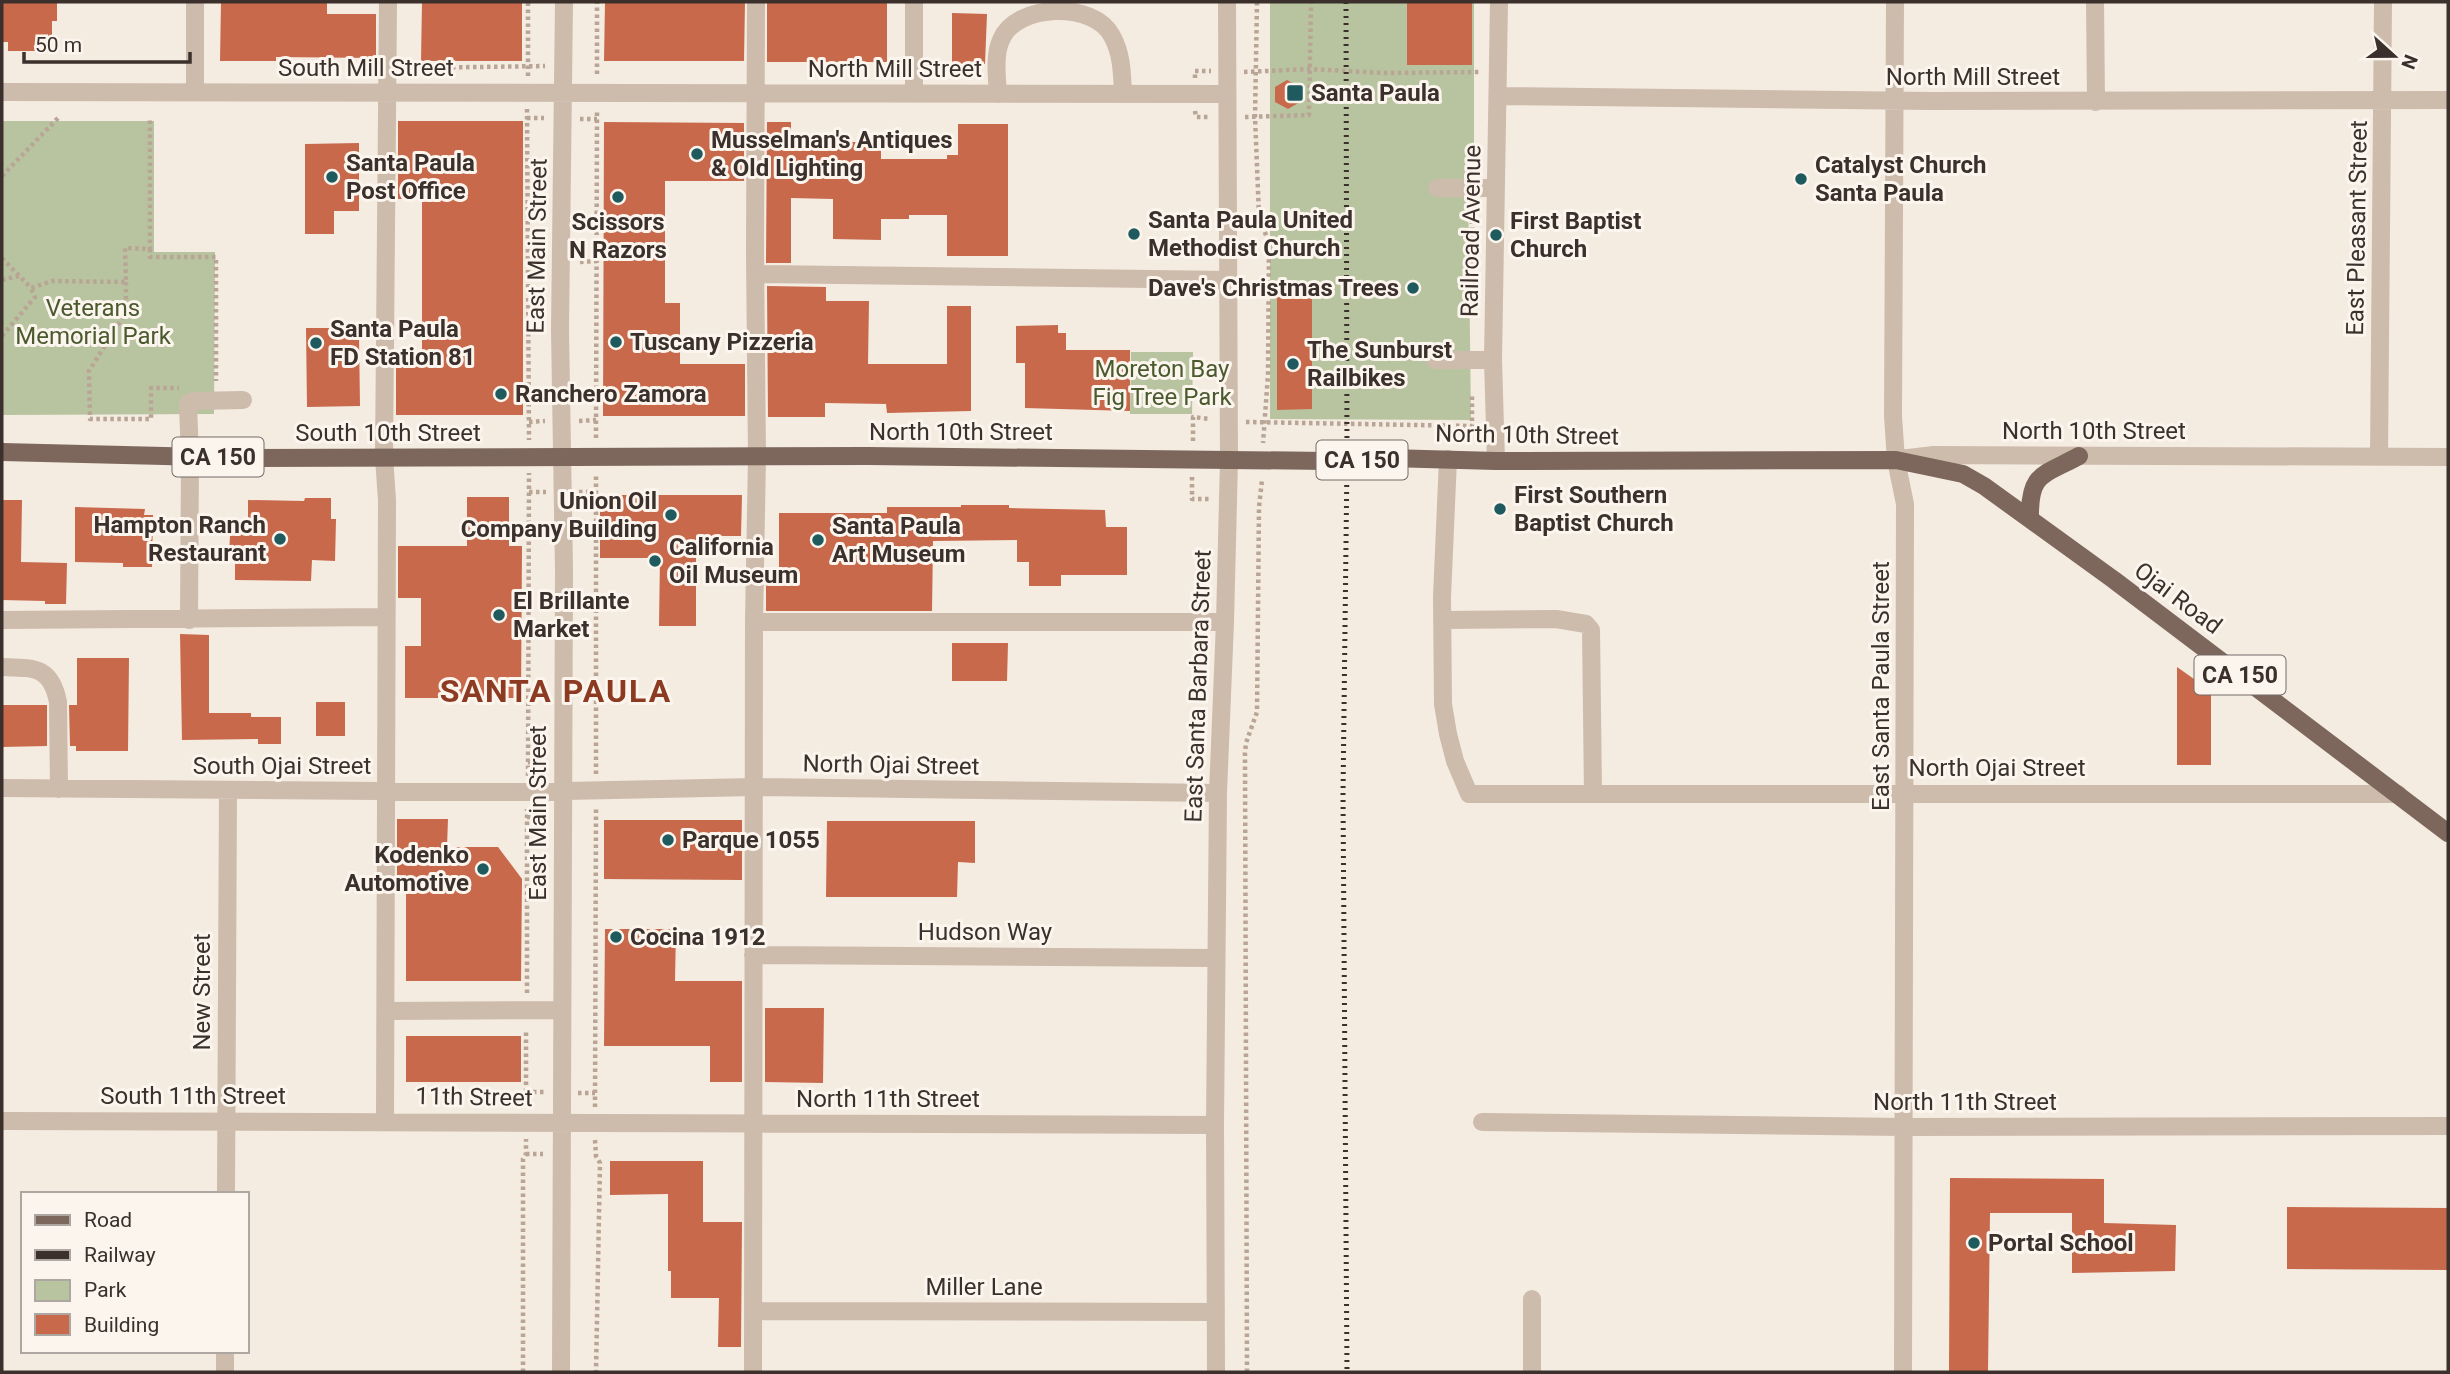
<svg xmlns="http://www.w3.org/2000/svg" width="2450" height="1374" viewBox="0 0 2450 1374" font-family="Roboto,sans-serif">
<rect width="100%" height="100%" fill="#f4ebe1"/>
<!-- green -->
<path fill="#b8c4a0" d="M1270 2H1474V147L1468 178 1471 420 1270 419Z
M2 121H154V252H215L214 414 2 415Z
M1131 352H1193L1192 414H1130Z"/>
<!-- building -->
<path fill="#c8694b" d="M2 2H57V21H52V43L36 42 37 51H8V42H2Z
M221 2H327V14H376V58L276 57V61H220Z
M422 2H522V61H421Z
M605 2H745L744 61H604Z
M767 2H887V62H767Z
M1407 2H1472V65H1407Z
M952 13 987 14 985 64H952Z
M1287 80 1300 87V102L1288 109 1275 102V87Z
M398 121H523V415H396V364L422 363V199H398Z
M604 122 744 123V181H665V303H680V364H745V416H603Z
M767 122H791V148H833V142H881V159H947V155H958V124H1008V256H947V215H909V219H881V240L833 239V199L791 198V263H766Z
M359 143V211H334V234H305V144Z
M1277 285H1312V409L1277 410Z
M767 286 826 287V301H869L868 364H947V306H971V411L887 413 886 404 825 403V417H768Z
M1058 325V333H1066V350H1130V411L1025 408V363H1016V326Z
M306 328H329V336H359L360 406 307 407Z
M600 495H742L741 536H696V626H659L660 558H600Z
M467 497H509V546H522L521 698H405V646H421V598H398V546H467Z
M305 498H331V519H336L335 561 312 560 311 581 235 580V557H229L230 535 248 519V500L304 501Z
M2 500H22L21 562 67 563 66 604H45V601L2 600Z
M961 505H1009V508L1105 510 1106 527H1127V575H1061V586H1029V562H1017V540L933 541 932 611H766V585L779 586V513H887V507H961Z
M75 507 145 509 144 515H153L152 567H123V563L75 562Z
M180 634 209 635V713H251V717H281V744H258V739L182 740Z
M952 643H1008L1007 681H952Z
M77 658H129L128 751H76V746H70L69 705H77Z
M2177 667 2211 691V765H2177Z
M316 702H345V736H316Z
M2 705H47V746L2 747Z
M397 819H448L447 847H498L522 879 521 981H406V879H397Z
M604 820H742V880L604 879Z
M827 821H975V863L958 862 957 897H826Z
M605 929H676L675 981H742V1082H710V1046H604Z
M765 1008H824L823 1083 765 1082Z
M406 1036H521V1082H406Z
M610 1161H703V1222H742L741 1347H718L719 1298H671V1271H668V1194L610 1195Z
M1950 1178 2104 1179V1223L2176 1225 2175 1271 2072 1273V1213H1990L1988 1372H1949Z
M2287 1207 2448 1208V1270L2287 1269Z"/>
<g fill="none" stroke-linecap="round" stroke-linejoin="round">
<!-- path -->
<path stroke="#b9a596" stroke-width="4.5" stroke-dasharray="3.5 3.5" stroke-linecap="butt" d="M1257 2 1255 117 1259 215 1269 244 1268 375 1263 443
M406 71V68L545 66
M1244 72 1310 69 1384 73 1480 72
M597 74V2
M528 76V2
M1195 78V71H1211
M527 109 529 440
M1195 111 1196 117H1208
M1245 117 1309 115 1311 2
M527 118H544
M580 119H597
M2 176 58 118
M150 249V257H216V381
M2 258 31 288 52 281 126 282 125 248 150 249V117
M580 262 597 261
M2 280 19 276
M126 282V312L89 371 90 419H151V388H179
M1472 287V205
M2 336 35 297 31 288
M579 421 596 420
M529 422 545 421
M1246 422 1472 426V394
M596 438 597 111
M1193 441V417L1210 419
M1192 477V499H1210
M529 492H546
M579 492H596
M528 762 545 763
M596 774V475
M528 776 529 473
M527 817H544
M527 993V809
M526 1092V1029
M578 1093H595
M526 1106V1092H545
M595 1107 596 808
M595 1140 596 1156 600 1163 596 1372
M526 1154H543
M523 1372V1159L526 1154V1139
M1247 1372 1245 753 1246 743 1257 712 1259 507 1262 480"/>
<!-- minor -->
<path stroke="#cdbbac" stroke-width="18" d="M195 2V92
M914 2V93
M1895 2 1893 416 1896 460 1905 504 1903 1372
M2095 2 2096 102
M2 92 1227 94
M998 94C997 77 994 55 1001 40 1016 3 1094 1 1112 36 1122 54 1122 73 1123 94
M1498 96 1930 101 2448 100
M1437 188H1495
M755 274 1229 280
M1435 360H1493
M2379 456 2383 2
M1448 459 1442 597 1443 704 1448 734 1455 761 1469 794H2398
M1900 459 1934 455 2448 457
M1496 461 1493 360 1499 2
M2 620 385 617
M189 620 190 457 188 405 190 402 195 401 243 400
M1443 620 1556 619 1586 624 1591 630 1593 793
M754 622H1225
M2 667C34 668 51 666 58 702L59 789
M2 788 519 792 754 787 1218 793
M753 955 1216 958
M386 1011 562 1010
M2 1121 1215 1125
M385 1121 387 500 384 457 388 2
M1482 1122 1904 1127 2448 1126
M226 1194 228 790
M753 1311 1216 1312
M225 1372V1351
M561 1372 564 570 560 330 564 2
M753 1372 754 622 757 457 755 253 756 2
M1216 1372 1215 1125 1218 793 1225 622 1229 460 1227 2
M1532 1372V1299"/>
<!-- major -->
<path stroke="#7d675c" stroke-width="18" d="M2 452 245 458 868 456 1328 461 1389 458 1496 461 1896 460 1963 474 1984 486 2114 580 2448 833
M2030 519C2029 473 2042 476 2079 456"/>
<!-- rail -->
<path stroke="#3b302b" stroke-width="5" stroke-dasharray="2 5" stroke-linecap="butt" d="M1346 2 1347 461 1343 795 1347 1372"/>
</g>
<!-- markers -->
<g fill="#1f5a5e" stroke="#fbf5ee" stroke-width="2.5">
<rect x="1286" y="84" width="18" height="18" rx="3.5"/>
<circle cx="697" cy="154" r="7"/>
<circle cx="332" cy="177" r="7"/>
<circle cx="1801" cy="179" r="7"/>
<circle cx="618" cy="197" r="7"/>
<circle cx="1134" cy="234" r="7"/>
<circle cx="1496" cy="235" r="7"/>
<circle cx="1413" cy="288" r="7"/>
<circle cx="616" cy="342" r="7"/>
<circle cx="316" cy="343" r="7"/>
<circle cx="1293" cy="364" r="7"/>
<circle cx="501" cy="394" r="7"/>
<circle cx="1500" cy="509" r="7"/>
<circle cx="671" cy="515" r="7"/>
<circle cx="280" cy="539" r="7"/>
<circle cx="818" cy="540" r="7"/>
<circle cx="655" cy="561" r="7"/>
<circle cx="499" cy="615" r="7"/>
<circle cx="668" cy="840" r="7"/>
<circle cx="483" cy="869" r="7"/>
<circle cx="616" cy="937" r="7"/>
<circle cx="1974" cy="1243" r="7"/>
</g>
<g text-anchor="middle" dominant-baseline="central" stroke-width="6" stroke-linejoin="round" paint-order="stroke">
<!-- shield labels -->
<g fill="#fbf5ee" stroke="#756b66" stroke-width="2">
<rect x="172.5" y="437.5" width="91" height="39" rx="5"/>
<rect x="1316.5" y="440.5" width="91" height="39" rx="5"/>
<rect x="2194.5" y="655.5" width="91" height="39" rx="5"/>
</g>
<g font-size="23" font-weight="bold" fill="#3b302b">
<text x="218" y="457">CA 150</text>
<text x="1362" y="460">CA 150</text>
<text x="2240" y="675">CA 150</text>
</g>
<!-- street labels -->
<g font-size="24" fill="#3b302b" stroke="#fbf5ee">
<text x="366" y="68">South Mill Street</text>
<text x="895" y="69">North Mill Street</text>
<text x="1973" y="77">North Mill Street</text>
<text transform="translate(2357 228) rotate(-89)">East Pleasant Street</text>
<text transform="translate(1471 231) rotate(-89)">Railroad Avenue</text>
<text transform="translate(537 246) rotate(-89)">East Main Street</text>
<text x="2094" y="431">North 10th Street</text>
<text x="961" y="432">North 10th Street</text>
<text x="388" y="433">South 10th Street</text>
<text transform="translate(1527 435) rotate(1)">North 10th Street</text>
<text transform="translate(2178 598) rotate(37)">Ojai Road</text>
<text transform="translate(1198 686) rotate(-88)">East Santa Barbara Street</text>
<text transform="translate(1881 686) rotate(-90)">East Santa Paula Street</text>
<text transform="translate(891 765) rotate(1)">North Ojai Street</text>
<text x="282" y="766">South Ojai Street</text>
<text x="1997" y="768">North Ojai Street</text>
<text transform="translate(538 813) rotate(-90)">East Main Street</text>
<text x="985" y="932">Hudson Way</text>
<text transform="translate(202 992) rotate(-90)">New Street</text>
<text x="193" y="1096">South 11th Street</text>
<text transform="translate(474 1097) rotate(1)">11th Street</text>
<text x="888" y="1099">North 11th Street</text>
<text x="1965" y="1102">North 11th Street</text>
<text x="984" y="1287">Miller Lane</text>
</g>
<!-- poi labels -->
<g font-size="24" font-weight="bold" fill="#3b302b" stroke="#fbf5ee" text-anchor="start">
<text x="1311" y="93">Santa Paula</text>
<text x="711" y="140">Musselman's Antiques<tspan x="711" dy="28">&amp; Old Lighting</tspan></text>
<text x="346" y="163">Santa Paula<tspan x="346" dy="28">Post Office</tspan></text>
<text x="1815" y="165">Catalyst Church<tspan x="1815" dy="28">Santa Paula</tspan></text>
<text x="1148" y="220">Santa Paula United<tspan x="1148" dy="28">Methodist Church</tspan></text>
<text x="1510" y="221">First Baptist<tspan x="1510" dy="28">Church</tspan></text>
<text x="618" y="222" text-anchor="middle">Scissors<tspan x="618" dy="28">N Razors</tspan></text>
<text x="1399" y="288" text-anchor="end">Dave's Christmas Trees</text>
<text x="330" y="329">Santa Paula<tspan x="330" dy="28">FD Station 81</tspan></text>
<text x="630" y="342">Tuscany Pizzeria</text>
<text x="1307" y="350">The Sunburst<tspan x="1307" dy="28">Railbikes</tspan></text>
<text x="515" y="394">Ranchero Zamora</text>
<text x="1514" y="495">First Southern<tspan x="1514" dy="28">Baptist Church</tspan></text>
<text x="657" y="501" text-anchor="end">Union Oil<tspan x="657" dy="28">Company Building</tspan></text>
<text x="266" y="525" text-anchor="end">Hampton Ranch<tspan x="266" dy="28">Restaurant</tspan></text>
<text x="832" y="526">Santa Paula<tspan x="832" dy="28">Art Museum</tspan></text>
<text x="669" y="547">California<tspan x="669" dy="28">Oil Museum</tspan></text>
<text x="513" y="601">El Brillante<tspan x="513" dy="28">Market</tspan></text>
<text x="682" y="840">Parque 1055</text>
<text x="469" y="855" text-anchor="end">Kodenko<tspan x="469" dy="28">Automotive</tspan></text>
<text x="630" y="937">Cocina 1912</text>
<text x="1988" y="1243">Portal School</text>
</g>
<!-- park labels -->
<g font-size="24" fill="#4a5a2e" stroke="#fbf5ee">
<text x="93" y="308">Veterans<tspan x="93" dy="28">Memorial Park</tspan></text>
<text x="1162" y="369">Moreton Bay<tspan x="1162" dy="28">Fig Tree Park</tspan></text>
</g>
<!-- district labels -->
<g font-size="32" font-weight="bold" letter-spacing="2" fill="#8c3b22" stroke="#fbf5ee">
<text x="556" y="691">SANTA PAULA</text>
</g>
</g>
<!-- border -->
<rect width="2450" height="1374" fill="none" stroke="#3b302b" stroke-width="7"/>
<!-- legend -->
<rect x="21" y="1192" width="228" height="161" fill="#fbf5ee" stroke="#aea6a0" stroke-width="2"/>
<rect x="35" y="1215" width="35" height="10" fill="#7d675c" stroke="#aea6a0" stroke-width="2"/>
<text x="84" y="1227" font-size="21" fill="#3b302b">Road</text>
<rect x="35" y="1250" width="35" height="10" fill="#3b302b" stroke="#aea6a0" stroke-width="2"/>
<text x="84" y="1262" font-size="21" fill="#3b302b">Railway</text>
<rect x="35" y="1280" width="35" height="21" fill="#b8c4a0" stroke="#aea6a0" stroke-width="2"/>
<text x="84" y="1297" font-size="21" fill="#3b302b">Park</text>
<rect x="35" y="1314" width="35" height="21" fill="#c8694b" stroke="#aea6a0" stroke-width="2"/>
<text x="84" y="1332" font-size="21" fill="#3b302b">Building</text>
<!-- north arrow -->
<g transform="translate(2394 56) rotate(111)" stroke="#fbf5ee" stroke-width="5" paint-order="stroke">
<path d="M0-5L12 26L0 18L-12 26Z" fill="#3b302b"/>
<text y="-10" font-size="19" font-weight="bold" text-anchor="middle" fill="#3b302b">N</text>
</g>
<!-- scale -->
<path d="M24 52v10h166v-10" fill="none" stroke="#3b302b" stroke-width="3.5"/>
<text x="35" y="52" font-size="21" fill="#3b302b" stroke="#fbf5ee" stroke-width="5" paint-order="stroke">50 m</text>
</svg>
